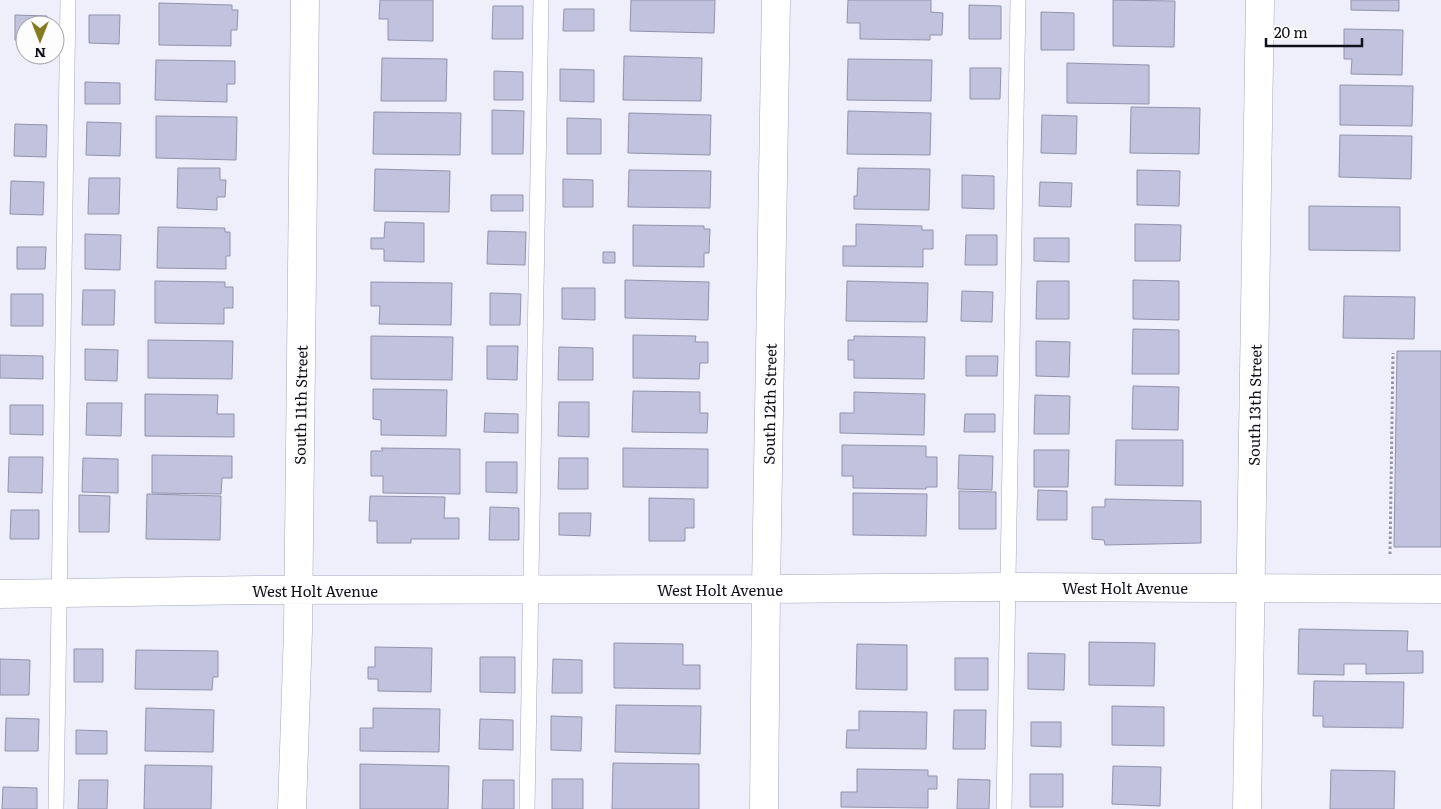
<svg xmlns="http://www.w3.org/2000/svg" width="1441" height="809" viewBox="0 0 1441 809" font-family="Literata,serif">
<rect width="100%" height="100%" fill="#eeeffa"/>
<!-- building -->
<path fill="#c1c3de" stroke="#9193ad" d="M380 0H433V41L388 40V19H379Z
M631 0H715L714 33 630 31Z
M848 0H931V12L943 13 942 35H930V40L860 39V23H847Z
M1113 0 1175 1 1174 47 1113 46Z
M1351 0H1399V11L1351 10Z
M159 3 232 5V10H238L237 30H231V46L159 45Z
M969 5 1001 6V39H969Z
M493 6H523V39H492Z
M564 9H594V31H563Z
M1041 12 1074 13V50H1041Z
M15 15 47 16V25H25V41L15 40Z
M89 15H120L119 44 89 43Z
M1344 29 1403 30 1402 75 1351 74 1352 59H1344Z
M624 56 702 58 701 101 623 100Z
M382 58 447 59 446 101H381Z
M848 59 932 60 931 101 847 100Z
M156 60 235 61V84H227V102L155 100Z
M1067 63 1149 65V104L1067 103Z
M970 68H1001L1000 99H970Z
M560 69 594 70V102L560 101Z
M494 71 523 72V100H494Z
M85 82 120 83V104H85Z
M1340 85 1413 86 1412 126 1340 125Z
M1131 107 1200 108 1199 154 1130 153Z
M492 110 524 111 523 154H492Z
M848 111 931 113 930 155 847 154Z
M374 112 461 113 460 155 373 154Z
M629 113 711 115 710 155 628 153Z
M1042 115 1077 116 1076 154 1041 153Z
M156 116 237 117 236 160 156 158Z
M567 118 601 119V154H567Z
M87 122 121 123 120 156 86 155Z
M15 124 47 125 46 157 14 156Z
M1340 135 1412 136 1411 179 1339 177Z
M178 168H220V180H226L225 197H217V210L177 208Z
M858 168 930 169 929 210 854 209V196H857Z
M375 169 450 171 449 212 374 211Z
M629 170 711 171 710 208 628 207Z
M1137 170 1180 171 1179 206 1137 205Z
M962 175 994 176V209L962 208Z
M89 178H120L119 214H88Z
M563 179 593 180V207H563Z
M11 181 44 182 43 215 10 214Z
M1040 182 1072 183 1071 207 1039 206Z
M491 195H523V211H491Z
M1309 206 1400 207V251L1309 250Z
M385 222 424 223V262L384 261V249H371V238H384Z
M856 224 922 226V230H933V249H923V267L843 266V246H856Z
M1135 224 1181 225 1180 261H1135Z
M633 225 704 226V229H710L709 253H704V267L633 266Z
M158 227 225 228V232H230V256H226V269L157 268Z
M488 231 526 232 525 265 487 264Z
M85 234 121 235 120 270 85 269Z
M966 235H997V265H965Z
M1034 238H1069V262L1034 261Z
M17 247H46L45 269H17Z
M603 252H615V263H603Z
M625 280 709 282 708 320 625 318Z
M1133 280 1179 281V320L1133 319Z
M155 281 225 282V287H233V308H224V324L155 323Z
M847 281 928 283 927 322 846 321Z
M1037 281H1069V319H1036Z
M371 282 452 283 451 325 379 324 380 306H371Z
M562 288H595V320L562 319Z
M83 290H115L114 325H82Z
M962 291 993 292 992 322 961 321Z
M490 293 521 294 520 325H490Z
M11 294H43V326H11Z
M1344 296 1415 297 1414 339 1343 338Z
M1133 329 1179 330V374H1132Z
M633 335 696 336 695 342H708V363H700L699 379 633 378Z
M371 336 453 337 452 380 371 379Z
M854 336 925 337 924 379 854 378V360H848V340H854Z
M148 340 233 341 232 379 148 378Z
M1036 341 1070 342 1069 377 1036 376Z
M487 346H518L517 380 487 379Z
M559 347 593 348V380H558Z
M85 349 118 350 117 381 85 380Z
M1397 351H1441V547H1394Z
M0 355 43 356V379L0 378Z
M966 356H998L997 376H966Z
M1133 386 1179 387 1178 430 1132 429Z
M373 389 447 390 446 436 381 435V420L373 419Z
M633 391 700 392V413H708L707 433 632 432Z
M854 392 925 394 924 435 840 433V413H854Z
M145 394 218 395 217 414H234V437L145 436Z
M1035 395 1070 396 1069 434H1034Z
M559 402H589V437L558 436Z
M87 403H122L121 436 86 435Z
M10 405H43V435L10 434Z
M485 413 518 414V433L484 432Z
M965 414H995V432H964Z
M1116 440H1183V486L1115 485Z
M842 445 926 446V457H937V487H926V489L853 488V476H842Z
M381 448 460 449V494L383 493V476H371V451H383Z
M623 448 708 449V488L623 487Z
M1034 450H1069L1068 487H1034Z
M152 455 232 456V478H222L221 494 152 493Z
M959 455 993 456 992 490 958 489Z
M9 457H43L42 493 8 492Z
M83 458 118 459V493L82 492Z
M559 458H588V489H558Z
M486 462H517V493L486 492Z
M1038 490 1067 491V520H1037Z
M959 491 996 492V529H959Z
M853 493 927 494 926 536 853 535Z
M147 494 221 496 220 540 146 539Z
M79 495 110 496 109 532H79Z
M370 496 445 497 444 518H459V539H411V543H377V521H369Z
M649 498 694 499V528H685V541H649Z
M1105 499 1201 501V543L1105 545 1104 540 1092 539V507H1105Z
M490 507 519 508V540H489Z
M11 510H39V539H10Z
M559 513H591L590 536 559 535Z
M1299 629 1408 631 1407 651H1423V673L1366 674V664H1344V675L1298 674Z
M1089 642 1155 643 1154 686 1089 685Z
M614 643 683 644V665H700V689L614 688Z
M857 644 907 645V690L856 689Z
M375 647 432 648 431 692 378 691V679H368V667H375Z
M74 649H103V682H74Z
M136 650 218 651V677H213L212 690 135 689Z
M1028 653 1065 654 1064 690 1028 689Z
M480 657H515V693L480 692Z
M955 658H988V690H955Z
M0 659 30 660 29 695H0Z
M553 659 582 660V693H552Z
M1314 681 1404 682 1403 728 1323 727V716H1313Z
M616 705 701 706 700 754 615 752Z
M1112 706 1164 707V746L1112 745Z
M146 708 214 710 213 752 145 751Z
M373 708 440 709 439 752 360 751V728H373Z
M954 710H986L985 749H953Z
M859 711 927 712 926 749 846 748 847 730H859Z
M551 716 582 717 581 751 551 750Z
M6 718 39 719 38 751H5Z
M480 719 513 720V750L479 749Z
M1031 722H1061V747L1031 746Z
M76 730 107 731V754H76Z
M613 763 699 764V809H612Z
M360 764 449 766 448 809H360Z
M145 765 212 766 211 809H144Z
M1113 766 1161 767 1160 806 1112 804Z
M857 769 928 770V776H937V789H928V808L841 807V792H857Z
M1331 770 1395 771 1394 809H1330Z
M1030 774H1063V807H1030Z
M552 779H583V809H552Z
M958 779 990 780 989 809H957Z
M79 780H108L107 809H78Z
M483 780H514V809H482Z
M3 787 37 788V809H2Z"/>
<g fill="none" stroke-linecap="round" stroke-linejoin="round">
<defs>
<path id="service" d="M56 809 68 0
M527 809 541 0
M1004 809 1018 0"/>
<path id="minor" d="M0 594 262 590 766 589 1007 587 1441 589
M292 809 298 631 305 0
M764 809 766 589 776 0"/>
<path id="tertiary" d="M1247 809 1260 0"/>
</defs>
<!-- service casing -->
<use href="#service" stroke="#a5a7c1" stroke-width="16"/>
<!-- minor casing -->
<use href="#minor" stroke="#a5a7c1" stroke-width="29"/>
<!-- tertiary casing -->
<use href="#tertiary" stroke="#a5a7c1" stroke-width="29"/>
<!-- path -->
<path stroke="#9495a0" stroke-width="3" stroke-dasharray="2.5 2.5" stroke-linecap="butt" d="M1390 554 1393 353"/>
<!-- service -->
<use href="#service" stroke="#fff" stroke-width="15"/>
<!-- minor -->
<use href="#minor" stroke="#fff" stroke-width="28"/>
<!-- tertiary -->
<use href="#tertiary" stroke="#fff" stroke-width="28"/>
</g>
<g text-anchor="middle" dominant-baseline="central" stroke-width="4" stroke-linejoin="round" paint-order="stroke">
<!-- street labels -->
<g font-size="15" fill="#10101a" stroke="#fdfdfd">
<text transform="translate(769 404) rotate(-89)">South 12th Street</text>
<text transform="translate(300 405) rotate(-89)">South 11th Street</text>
<text transform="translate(1254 405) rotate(-89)">South 13th Street</text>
<text x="1125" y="587">West Holt Avenue</text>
<text x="720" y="589">West Holt Avenue</text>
<text x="315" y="590">West Holt Avenue</text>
</g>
</g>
<!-- north arrow -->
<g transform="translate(40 40) rotate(180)"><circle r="24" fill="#fdfdfd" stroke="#9e9ea2"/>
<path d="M0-4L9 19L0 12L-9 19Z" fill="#857b20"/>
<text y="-8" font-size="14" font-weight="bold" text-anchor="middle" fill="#10101a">N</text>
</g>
<!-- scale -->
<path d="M1266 38v8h96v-8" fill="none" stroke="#10101a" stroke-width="2.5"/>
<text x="1274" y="38" font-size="15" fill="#10101a" stroke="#fdfdfd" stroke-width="4" paint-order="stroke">20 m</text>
</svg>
